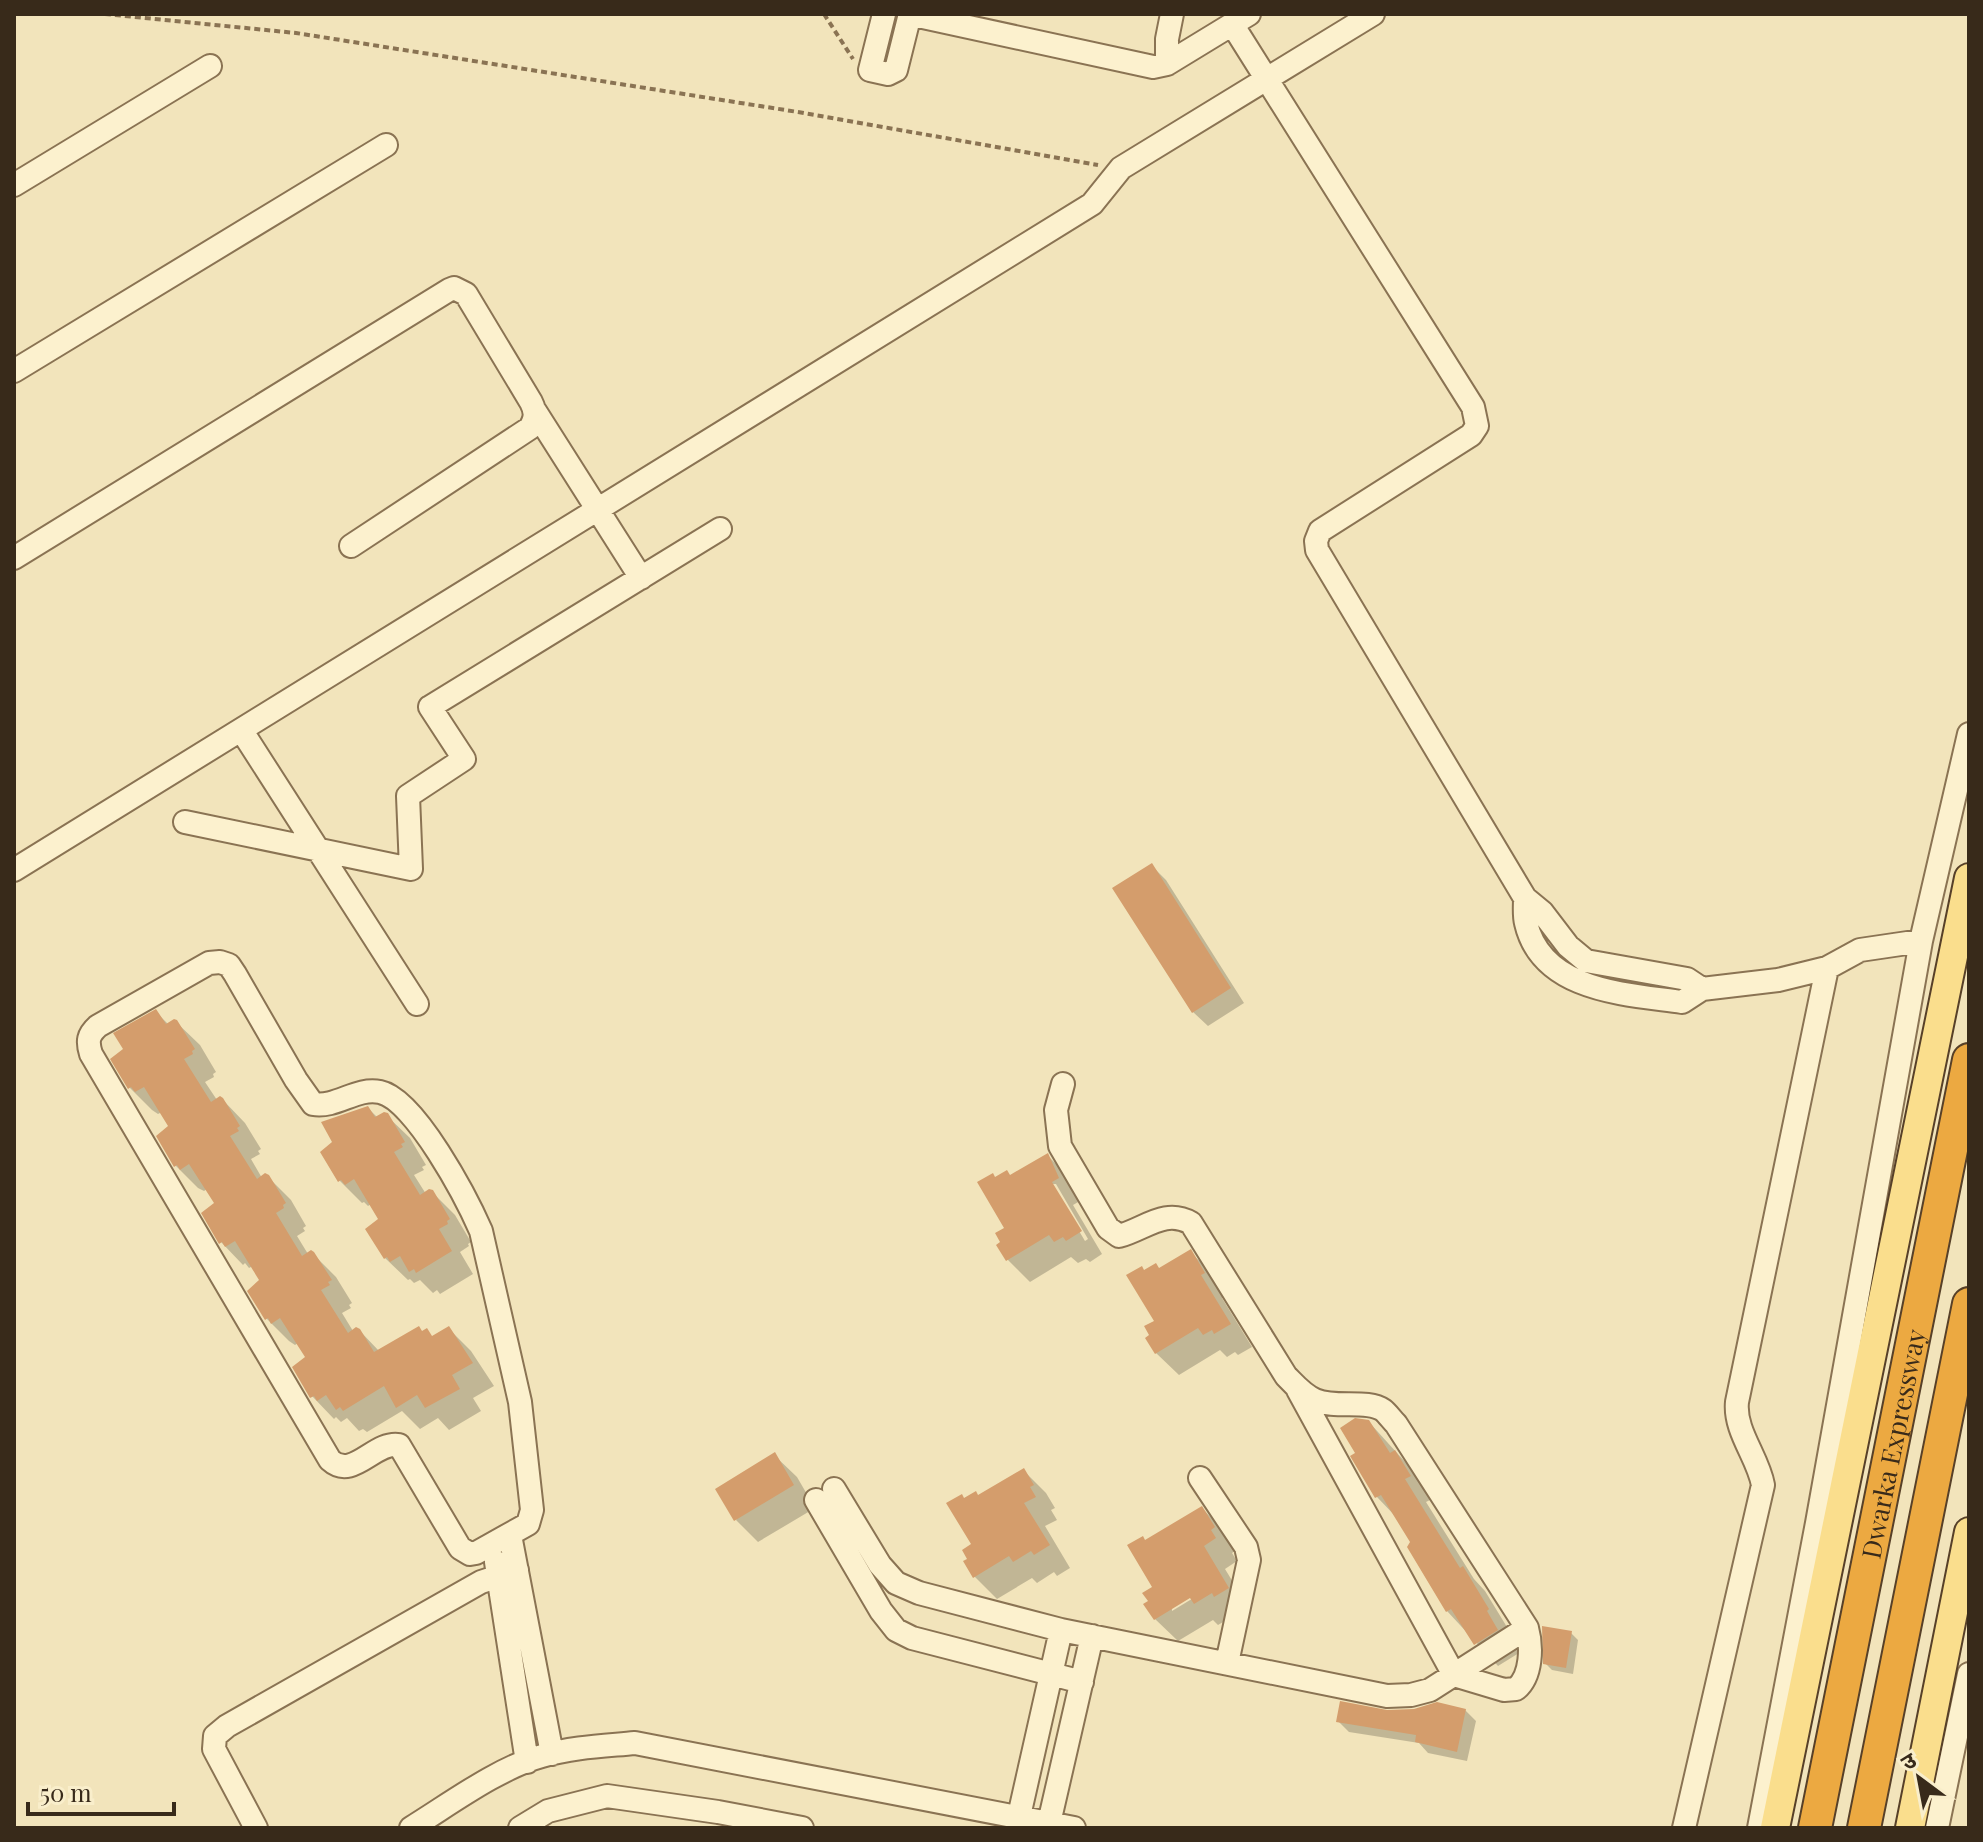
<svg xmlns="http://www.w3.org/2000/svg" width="1983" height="1842" viewBox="0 0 1983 1842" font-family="'Playfair Display','Noto Sans Devanagari',serif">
<rect width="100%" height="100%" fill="#f2e4bb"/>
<!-- shadow -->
<path fill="#0003" fill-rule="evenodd" d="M1151 865 1166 880 1244 1003 1208 1026 1193 1012Z
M156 1012 169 1025 176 1022 200 1045 216 1072 213 1074 214 1077 205 1082 217 1100 222 1099 245 1123 261 1149 258 1151 260 1154 251 1159 262 1178 267 1176 291 1200 306 1226 303 1228 305 1231 297 1236 308 1254 312 1253 336 1277 352 1303 349 1305 351 1308 342 1313 353 1331 359 1330 379 1351 423 1333 434 1338 449 1329 471 1351 494 1386 473 1398 481 1411 449 1430 438 1418 420 1429 402 1411 367 1432 363 1429 359 1431 347 1418 341 1422 336 1417 334 1419 312 1396 307 1357 298 1343 295 1345 289 1341 267 1319 249 1291 262 1280 253 1266 249 1268 245 1263 243 1265 221 1242 216 1204 207 1189 204 1191 198 1188 175 1165 171 1126 162 1112 158 1114 152 1110 130 1088 113 1060 125 1049Z
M368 1108 378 1118 386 1115 410 1138 426 1165 422 1167 424 1170 414 1175 426 1194 432 1192 455 1215 471 1242 468 1244 469 1246 460 1252 473 1274 440 1294 437 1290 433 1293 420 1280 414 1283 410 1279 408 1280 385 1258 381 1219 371 1204 368 1206 364 1202 362 1203 340 1181 323 1152Z
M1047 1155 1070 1178 1080 1201 1073 1205 1102 1254 1090 1262 1086 1259 1078 1263 1071 1257 1030 1282 1008 1260 1007 1228 996 1179 1011 1177ZM1051 1184H1056L1088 1239 1085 1241Z
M1190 1252 1213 1274 1226 1296 1222 1298 1252 1347 1238 1355 1235 1352 1227 1357 1220 1350 1179 1375 1156 1353 1157 1321 1145 1272 1160 1270Z
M1368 1421 1417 1475 1432 1499 1426 1502 1474 1579 1485 1591 1510 1632 1508 1634 1519 1653 1498 1666 1447 1611 1413 1542 1398 1519 1377 1497 1358 1454Z
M774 1455 797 1477 815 1508 758 1542 736 1520Z
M1023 1470 1046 1493 1055 1508 1051 1510 1057 1520 1045 1526 1070 1568 1057 1576 1054 1572 1037 1583 1032 1578 997 1599 974 1576V1545L965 1500 979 1497Z
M1202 1508 1224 1531 1236 1550 1232 1553 1237 1561 1225 1569 1250 1610 1238 1618 1235 1615 1218 1625 1213 1620 1178 1641 1155 1619 1151 1602 1155 1587 1146 1542ZM1198 1591 1200 1594 1172 1611V1606Z
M1571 1633 1578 1640 1573 1674 1552 1670 1545 1663Z
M1465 1710 1476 1721 1467 1761 1428 1753 1419 1743 1349 1732 1338 1721 1387 1712Z"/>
<!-- building -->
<path fill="#d49d6c" d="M1152 863 1231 988 1192 1013 1112 888Z
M156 1009 166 1024 174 1019 177 1020 195 1049 192 1051 193 1054 184 1059 211 1102 220 1096 223 1098 240 1126 237 1128 239 1131 230 1136 257 1179 265 1173 269 1175 286 1203 283 1205 284 1208 276 1213 302 1256 311 1250 314 1252 332 1280 328 1282 330 1285 321 1290 348 1333 356 1327 360 1329 374 1352 419 1326 422 1331 427 1328 432 1336 449 1326 473 1363 452 1375 460 1389 425 1408 417 1395 396 1408 384 1386 343 1411 340 1407 336 1410 326 1395 317 1401 314 1396 310 1398 292 1367 305 1357 280 1318 271 1324 268 1318 265 1320 247 1291 259 1280 235 1241 225 1247 222 1242 219 1244 201 1213 214 1203 189 1164 180 1170 177 1165 174 1167 156 1136 168 1126 144 1087 135 1092 131 1087 128 1089 110 1059 123 1049 113 1033Z
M368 1106 375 1117 384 1112 388 1113 405 1142 401 1144 403 1147 394 1152 420 1195 429 1189 433 1190 450 1219 447 1221 448 1224 439 1229 452 1251 416 1273 414 1269 409 1272 400 1256 390 1262 387 1257 384 1259 365 1229 378 1219 354 1179 345 1185 341 1180 338 1182 320 1152 332 1142 321 1122Z
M1048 1153 1059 1178 1052 1182 1082 1231 1066 1241 1063 1237 1054 1242 1049 1235 1006 1261 996 1245 1000 1242 995 1233 1004 1228 977 1182 993 1173 995 1177 1007 1170 1010 1175Z
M1191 1249 1205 1273 1201 1275 1231 1324 1214 1334 1212 1330 1203 1335 1198 1328 1155 1354 1145 1338 1149 1335 1144 1326 1154 1321 1126 1275 1142 1266 1144 1270 1156 1263 1159 1268Z
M1355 1418 1369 1420 1390 1453 1395 1450 1411 1476 1405 1479 1460 1568 1463 1566 1489 1609 1487 1611 1498 1630 1474 1645 1451 1609 1446 1612 1407 1547 1410 1542 1381 1495 1375 1498 1350 1456 1355 1453 1340 1428Z
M775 1452 794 1485 734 1521 715 1489Z
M1024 1468 1034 1485 1030 1487 1036 1497 1024 1503 1050 1545 1034 1555 1031 1551 1013 1562 1009 1556 973 1578 963 1561 967 1559 962 1550 971 1544 946 1503 962 1494 964 1498 976 1491 978 1495Z
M1202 1506 1215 1527 1211 1530 1216 1538 1204 1546 1229 1588 1214 1597 1212 1593 1194 1604 1190 1598 1154 1620 1143 1604 1148 1601 1142 1593 1152 1587 1127 1545 1143 1536 1145 1540Z
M1542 1626 1572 1631 1566 1668 1543 1664Z
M1340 1701 1387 1710 1414 1709 1437 1702 1466 1709 1457 1752 1415 1742 1416 1735 1336 1722Z"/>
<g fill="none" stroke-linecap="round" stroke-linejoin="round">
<defs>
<path id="minor" d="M884 14 870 70 888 74 896 70 910 14
M909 14 1153 67 1167 64 1249 14
M1232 24 1473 407 1477 426 1471 435 1320 531 1316 541 1317 550 1525 898 1542 912 1568 946 1586 961 1687 979 1702 989
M1167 64V39L1172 14
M14 185 210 66
M14 371 386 145
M535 411 641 578
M14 558 449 290 454 288 466 294 531 402C536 412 536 418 530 428L351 546
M247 739 417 1004
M185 822 411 869 408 796 464 759 430 707 720 529
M14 870 1092 204 1121 168 1373 14
M1525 898C1525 906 1524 916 1526 923 1542 992 1627 994 1682 1002L1702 989 1778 980 1827 968 1860 950 1921 941
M220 962 229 965 235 974 296 1080 313 1104C337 1108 356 1087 380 1092 415 1099 467 1199 481 1231L520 1402 532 1510 528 1524 476 1553 470 1554 460 1548 399 1445C374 1441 353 1481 330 1460L91 1054C87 1041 88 1035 98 1026L209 963Z
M1298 1390 1454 1675 1504 1690 1516 1689C1532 1676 1532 1646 1527 1628
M1200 1478 1246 1547 1249 1560 1227 1663
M834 1489 880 1565 896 1583 919 1593 1061 1630 1387 1696 1411 1695 1430 1690 1527 1628 1396 1424C1392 1420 1387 1413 1383 1410 1367 1399 1336 1409 1315 1400 1303 1395 1295 1385 1286 1376L1191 1223C1165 1208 1145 1229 1119 1236L1108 1228 1060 1146 1056 1110 1063 1084
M816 1500 881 1611 896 1630 912 1638 1082 1682
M510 1535 552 1754
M496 1562 527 1762
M1019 1816 1061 1630
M1049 1823 1092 1636
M256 1828 214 1749 215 1736 227 1726 481 1582 517 1570
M411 1828C450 1804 498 1768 542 1756 573 1747 604 1746 635 1743L1074 1828
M520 1828 548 1811 607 1796 718 1812 802 1828
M1684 1828 1763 1485C1758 1457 1734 1431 1737 1402L1827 968
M1759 1828 1817 1523 1921 941 1969 734
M1937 1828 1969 1674"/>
<path id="major" d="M1775 1828 1969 878
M1910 1828 1969 1532"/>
<g id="highway">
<path id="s1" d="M1815 1828 1969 1060"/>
<path d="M1864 1828 1969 1304"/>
</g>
</defs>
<!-- minor casing -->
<use href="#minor" stroke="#8a7353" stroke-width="26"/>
<!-- major casing -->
<use href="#major" stroke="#574028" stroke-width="32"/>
<!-- highway casing -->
<use href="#highway" stroke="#574028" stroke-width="36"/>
<!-- path -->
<path stroke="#8a7353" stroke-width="4" stroke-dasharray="6 4" stroke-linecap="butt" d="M105 14 296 33 798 112 1098 165
M824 14 853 59"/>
<!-- minor -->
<use href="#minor" stroke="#fcf1ce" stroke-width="22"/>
<!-- major -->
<use href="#major" stroke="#fade8d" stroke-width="28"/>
<!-- highway -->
<use href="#highway" stroke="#eca941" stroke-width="32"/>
</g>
<g text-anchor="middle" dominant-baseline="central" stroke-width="7" stroke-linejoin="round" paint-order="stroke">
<!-- street labels -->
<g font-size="26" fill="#382a1a" stroke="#f9eecb">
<text stroke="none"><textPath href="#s1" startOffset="392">Dwarka Expressway</textPath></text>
</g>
</g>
<!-- border -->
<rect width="1983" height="1842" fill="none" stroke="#382a1a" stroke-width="32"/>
<!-- north arrow -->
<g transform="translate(1919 1778) rotate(328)" stroke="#f9eecb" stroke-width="6" paint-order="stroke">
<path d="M0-6L14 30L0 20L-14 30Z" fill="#382a1a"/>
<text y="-12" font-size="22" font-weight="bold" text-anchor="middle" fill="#382a1a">उ</text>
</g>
<!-- scale -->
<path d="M28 1802v12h146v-12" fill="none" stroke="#382a1a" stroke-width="4"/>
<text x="40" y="1802" font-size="24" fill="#382a1a" stroke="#f9eecb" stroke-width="6" paint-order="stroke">50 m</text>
</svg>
